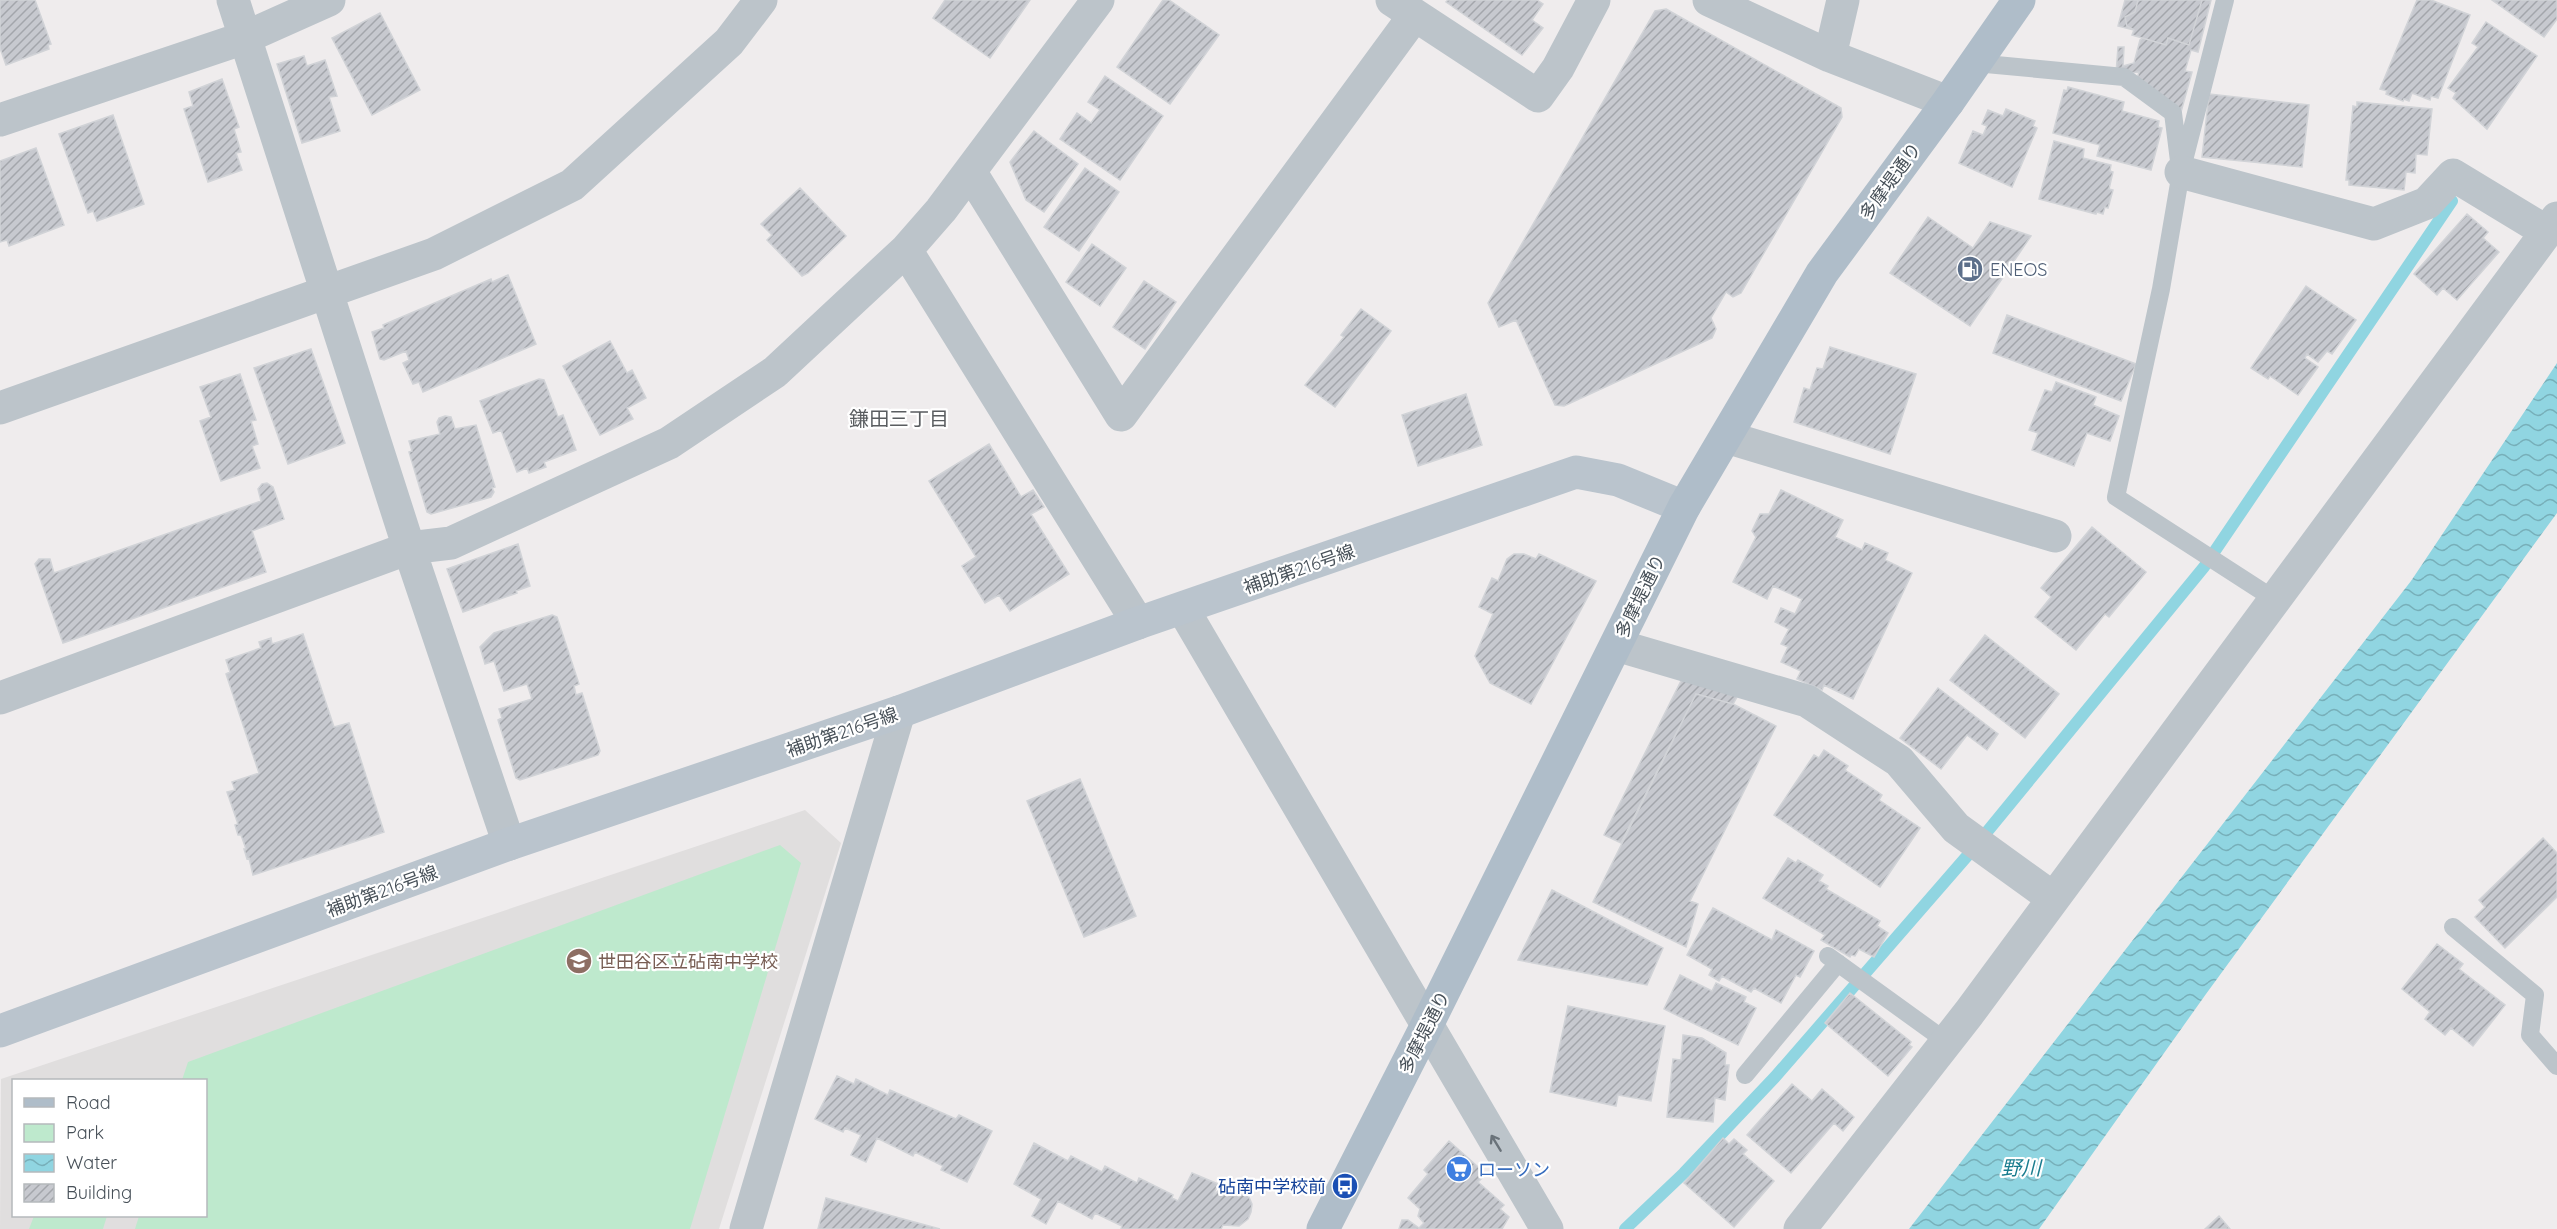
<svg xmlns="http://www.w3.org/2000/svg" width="2557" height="1229" viewBox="0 0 2557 1229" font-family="Quicksand,'Noto Sans JP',sans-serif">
<defs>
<pattern id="water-waves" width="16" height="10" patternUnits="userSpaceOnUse" patternTransform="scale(1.5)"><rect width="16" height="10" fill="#90d5e1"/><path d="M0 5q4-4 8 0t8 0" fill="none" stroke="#77afb9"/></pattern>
<pattern id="building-hatch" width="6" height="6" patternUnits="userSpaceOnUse" patternTransform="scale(1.5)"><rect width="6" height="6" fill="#c7c9cf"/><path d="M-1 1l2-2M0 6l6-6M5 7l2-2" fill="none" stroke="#a3a6ab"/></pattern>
</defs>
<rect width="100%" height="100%" fill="#efeced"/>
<!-- education -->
<path fill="#e0dede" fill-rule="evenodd" d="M805 810 841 843 719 1229H0L1 1079ZM14 1080H206V1216H14Z"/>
<!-- park -->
<path fill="#bee9cd" d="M780 845 801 863 690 1229H135L139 1216H206V1080H182L188 1062Z
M34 1216H107L103 1229H29Z"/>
<!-- water -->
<path fill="url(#water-waves)" d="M2557 363V513L2206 994 2039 1229H1909L2411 581Z"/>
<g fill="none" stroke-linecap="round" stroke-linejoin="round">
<!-- stream -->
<path stroke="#90d5e1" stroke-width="12" d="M1625 1229 1684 1173 1775 1077 1968 855 2204 567 2452 201"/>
</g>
<!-- building -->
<path fill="url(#building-hatch)" stroke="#d1d3d7" stroke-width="1.5" d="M0 0H35L51 44 48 45 49 49 6 65 0 48Z
M945 0H1030L990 58 933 18Z
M1163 0H1169L1219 35 1170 104 1117 67Z
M1448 0H1537L1543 4 1532 20 1543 28 1522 55 1446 2Z
M2125 0H2138L2135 12 2125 17 2127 26 2134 30 2118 26Z
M2138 0H2202L2189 45 2168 38 2166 45 2132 35 2134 30 2127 26 2125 17 2135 12Z
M2202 0H2211L2198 52 2191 50 2185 71 2192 72 2181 112 2137 79 2139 72 2116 74 2118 47H2124L2123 66 2134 63 2140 40 2143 38 2166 45 2168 38 2189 45Z
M2417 0H2431L2470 15 2438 98 2431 96 2430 100 2412 93 2409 101 2404 99 2403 101 2386 94 2387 91 2380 89Z
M2492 0H2557V19L2544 37Z
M1666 9 1841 108 1842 117 1741 293 1733 297 1726 292 1711 318 1716 329 1712 338 1564 406 1555 405 1516 320 1499 327 1488 303 1655 11Z
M380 13 420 90 372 115 332 38Z
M2486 22 2537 56 2487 129 2453 98 2456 93 2448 88 2478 47 2472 43Z
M304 56 307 66 325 60 337 96 329 97 340 131 302 143 277 64Z
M1105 76 1163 116 1120 180 1060 139 1077 113 1091 123 1100 110 1088 102Z
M222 79 239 127 234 129 241 152 236 153 242 170 208 182 184 109 193 106 189 92Z
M2068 87 2124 102 2122 111 2159 121 2158 127 2162 128 2151 170 2097 156 2100 145 2053 133 2064 90 2067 91Z
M2209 94 2309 105 2302 167 2202 157Z
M2357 102 2432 109 2427 155 2416 154 2415 173 2406 172 2404 190 2349 185V180H2346L2353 106 2357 107Z
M2006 109 2035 121 2033 126 2037 128 2012 187 1959 163 1973 131 1983 135 1987 126 1982 124 1988 110 2003 116Z
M113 115 144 204 97 221 93 211 88 213 59 134Z
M1034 131 1078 164 1044 212 1026 200 1010 162Z
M2054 141 2084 149 2083 158 2111 165 2110 171 2113 172 2109 189 2113 190 2108 208 2105 207 2103 214 2097 212 2096 214 2039 199Z
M36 148 64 225 9 246 7 240 0 242V161Z
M1085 168 1119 192 1079 251 1044 227Z
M800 188 846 236 808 273 802 276 767 240 772 235 761 224Z
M2467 214 2488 232 2483 238 2499 252 2457 300 2443 288 2437 295 2414 274Z
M1928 217 1973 248 1990 222 2031 236 1970 326 1890 273Z
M1092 244 1126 268 1100 306 1066 282Z
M508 275 536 344 423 392 419 382 413 384 403 363 409 360 406 351 384 360 380 359 372 332 384 328 383 325 491 279 492 282Z
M1144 281 1176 302 1145 349 1113 327Z
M2306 286 2356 320 2332 354 2327 351 2318 362 2307 354 2305 358 2318 367 2298 395 2270 376 2268 379 2251 368Z
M1361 309 1391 331 1335 407 1305 385 1344 337 1341 335Z
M2007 315 2136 364 2121 401 1993 353Z
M610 341 627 373 632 370 646 398 627 408 633 419 600 435 563 366Z
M1830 347 1916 374 1890 454 1794 422 1804 388 1810 390 1817 368 1823 369Z
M311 349 345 443 288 464 254 368Z
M240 374 256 420 251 421 258 444 252 446 260 468 221 481 200 421 211 417 200 387Z
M539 379 544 380 558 417 563 415 576 450 544 462 546 467 529 473 527 468 517 472 501 430 493 433 480 401Z
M2056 382 2096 397 2093 405 2119 416 2110 441 2087 433 2074 466 2032 450 2038 433 2029 430 2045 390 2052 392Z
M1466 394 1482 445 1418 466 1402 415Z
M445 416 451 417 455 429 476 425 495 487 492 488 494 492 491 497 431 514 427 512 409 452 412 451 409 441 440 434 437 422 439 418Z
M989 444 1021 497 1033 490 1044 507 1031 514 1069 574 1010 611 999 595 985 603 962 566 976 557 929 481Z
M267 483 273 487 284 519 252 531 266 572 63 643 35 564 39 559H50L54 573 261 501 258 489 262 484Z
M1781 490 1843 520 1835 537 1862 550 1865 543 1888 553 1885 560 1912 573 1853 699 1824 685 1822 690 1797 679 1801 671 1781 662 1788 647 1781 644 1789 629 1775 622 1781 608 1795 614 1802 599 1773 586 1767 599 1733 582 1756 537 1752 531 1760 514H1769Z
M2092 527 2146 572 2109 617 2105 614 2076 650 2035 617 2051 597 2041 588Z
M518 544 530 586 516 591 517 593 463 612 447 569Z
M1514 554H1524L1536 559 1539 554 1596 581 1531 704 1490 683 1475 656 1493 614 1479 607 1492 578 1498 581 1507 559Z
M552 615 557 617 579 684 574 686 576 695 582 693 600 751 598 755 520 780 516 778 498 720 502 718 499 709 532 699 527 684 504 691 494 661 485 664 480 647 494 633Z
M303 634 334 727 349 723 384 832 253 875 249 858 247 859 244 849H246L241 835H238L235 825 238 824 227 792 235 790 232 782 259 773 226 674 230 672 226 660 261 648 259 642 271 638 272 644Z
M1985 635 2059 694 2025 738 1950 680Z
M1684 675 1741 690 1733 704 1696 694 1621 843 1604 835Z
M1938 688 1998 734 1987 750 1967 735 1941 769 1900 738Z
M1696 694 1733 704 1776 726 1690 901 1698 904 1686 947 1593 902Z
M1824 750 1848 766 1845 770 1882 795 1879 800 1920 828 1880 887 1774 815 1814 755 1819 758Z
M1080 779 1136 916 1084 937 1027 801Z
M2543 838 2557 853V897L2505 948 2475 917 2485 907 2479 900Z
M1788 858 1796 863 1798 860 1823 875 1819 881 1828 886 1826 889 1880 921 1877 926 1888 933 1874 957 1859 949 1855 956 1851 955 1850 957 1821 940 1825 935 1763 898Z
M1552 890 1663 948 1647 985 1518 960Z
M1713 908 1772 940 1776 930 1814 951 1800 977 1796 975 1781 1003 1754 988 1751 992 1722 976 1719 981 1709 975 1712 969 1687 955Z
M2437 944 2463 964 2459 969 2505 1005 2473 1046 2451 1028 2445 1035 2425 1019 2430 1012 2402 989Z
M1680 975 1712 991 1716 983 1746 997 1744 1002 1756 1008 1738 1045 1664 1009Z
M1850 993 1911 1042 1909 1045 1912 1047 1888 1076 1825 1023Z
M1568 1006 1665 1026 1651 1101 1618 1095 1616 1106 1550 1092Z
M1683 1035 1702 1038 1726 1053 1725 1065H1729L1725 1100 1715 1098 1713 1122 1667 1117 1673 1059 1681 1060Z
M837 1076 854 1084 856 1079 888 1095 890 1090 956 1119 959 1115 992 1131 967 1182 941 1170 943 1166 915 1152 913 1156 877 1138 866 1162 851 1155 861 1135 845 1128 843 1132 815 1119Z
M1792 1084 1812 1101 1822 1089 1854 1117 1843 1131 1834 1123 1791 1173 1747 1135Z
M1723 1138 1729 1144 1734 1139 1747 1150 1743 1154 1774 1181 1734 1227 1684 1183Z
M1449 1141 1486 1174 1478 1182 1504 1205 1500 1209 1509 1217 1502 1229H1399L1402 1220H1408L1419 1228 1424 1223 1418 1216 1420 1209 1408 1198 1428 1174 1424 1170Z
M1034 1143 1068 1161 1071 1156 1102 1172 1105 1166 1137 1183 1139 1178 1173 1195 1172 1198 1178 1201 1192 1173 1218 1184 1213 1196 1222 1187 1235 1186 1242 1188 1248 1195 1252 1204 1251 1212 1248 1219 1239 1226 1223 1225 1221 1229H1121L1122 1226 1095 1213 1092 1219 1058 1201 1046 1224 1032 1216 1041 1199 1014 1184Z
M826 1198 940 1229H818Z
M2219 1216 2230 1229H2205Z"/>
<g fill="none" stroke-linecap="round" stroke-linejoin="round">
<!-- lane -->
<path stroke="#bcc4ca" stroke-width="18" d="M2225 0 2181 172 2161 289 2116 497 2274 599
M1975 63 2124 77 2173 113 2179 161
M2453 927 2535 995 2530 1035 2557 1066
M1828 956 1947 1042
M1745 1075 1838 963"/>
<!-- street -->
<path stroke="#bcc4ca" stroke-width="33" d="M233 0 409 548 509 844
M1392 0 1538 96 1558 68 1594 0
M1709 0 1830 56 1948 102
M1830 56 1843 0
M0 120 244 38 329 0
M2181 172 2374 224 2427 203 2453 175 2547 232
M971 173 1121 415 1414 16
M906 250 1138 623
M0 408 434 254 572 185 729 42 761 0
M1726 437 2055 536
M1183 609 1547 1229
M1616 645 1807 701 1899 761 1956 828 2053 898
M0 698 409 548 451 543 669 443 775 372 906 250 941 210 1098 0
M746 1229 899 712
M1800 1229 1969 1013 2557 218"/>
<!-- secondary -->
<path stroke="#bac4cd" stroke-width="33" d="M0 1031 509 844 899 712 1138 623 1576 472 1618 480 1684 507"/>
<!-- primary -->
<path stroke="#afbdc9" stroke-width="33" d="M1323 1229 1427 1025 1684 507 1822 273 1948 102 2019 0"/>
</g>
<!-- one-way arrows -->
<defs><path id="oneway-shaft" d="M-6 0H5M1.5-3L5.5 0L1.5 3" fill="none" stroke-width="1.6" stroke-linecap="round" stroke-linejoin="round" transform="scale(1.5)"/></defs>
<use stroke="#6a737a" href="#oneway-shaft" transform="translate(1496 1143) rotate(-121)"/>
<!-- icons -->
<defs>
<symbol id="fuel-disc" viewBox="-11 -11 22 22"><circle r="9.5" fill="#5c6f8a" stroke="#fff"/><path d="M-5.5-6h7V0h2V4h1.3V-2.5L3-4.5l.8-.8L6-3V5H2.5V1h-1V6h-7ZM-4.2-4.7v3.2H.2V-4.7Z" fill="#fff"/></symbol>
<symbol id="school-disc" viewBox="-11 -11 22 22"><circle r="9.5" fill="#8d6e63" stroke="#fff"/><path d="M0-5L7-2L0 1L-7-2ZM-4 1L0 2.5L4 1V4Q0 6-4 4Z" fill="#fff"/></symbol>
<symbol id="supermarket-disc" viewBox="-11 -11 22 22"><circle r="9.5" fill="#3f7fe0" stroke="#fff"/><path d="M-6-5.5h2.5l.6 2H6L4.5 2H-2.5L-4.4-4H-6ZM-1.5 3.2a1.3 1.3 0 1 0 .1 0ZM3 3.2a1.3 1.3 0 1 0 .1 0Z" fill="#fff"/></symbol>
<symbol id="bus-disc" viewBox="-11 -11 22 22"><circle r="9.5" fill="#1a4fb4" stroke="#fff"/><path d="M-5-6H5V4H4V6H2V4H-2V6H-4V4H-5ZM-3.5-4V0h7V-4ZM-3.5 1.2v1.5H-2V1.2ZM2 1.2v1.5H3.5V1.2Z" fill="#fff"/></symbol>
</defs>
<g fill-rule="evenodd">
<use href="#fuel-disc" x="1955" y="254" width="30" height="30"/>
<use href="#school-disc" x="564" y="946" width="30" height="30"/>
<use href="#supermarket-disc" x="1444" y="1154" width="30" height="30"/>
<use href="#bus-disc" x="1330" y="1171" width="30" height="30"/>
</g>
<g text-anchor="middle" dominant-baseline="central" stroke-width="4.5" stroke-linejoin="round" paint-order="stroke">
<!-- street labels -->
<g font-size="18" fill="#475058" stroke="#fff">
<text transform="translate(1890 181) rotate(-54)">多摩堤通り</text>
<text transform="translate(1299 569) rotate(-19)">補助第216号線</text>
<text transform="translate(1640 596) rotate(-64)">多摩堤通り</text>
<text transform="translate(842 732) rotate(-19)">補助第216号線</text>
<text transform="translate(382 891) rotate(-20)">補助第216号線</text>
<text transform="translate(1424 1032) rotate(-63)">多摩堤通り</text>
</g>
<!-- service labels -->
<g font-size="18" fill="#4e5e75" stroke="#fff" text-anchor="start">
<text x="1990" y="269">ENEOS</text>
</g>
<!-- education labels -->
<g font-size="18" fill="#785e54" stroke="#fff" text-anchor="start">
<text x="598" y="961">世田谷区立砧南中学校</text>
</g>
<!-- shop labels -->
<g font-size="18" fill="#366cbe" stroke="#fff" text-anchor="start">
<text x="1478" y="1169">ローソン</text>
</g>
<!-- transit labels -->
<g font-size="18" fill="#164399" stroke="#fff" text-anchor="end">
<text x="1326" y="1186">砧南中学校前</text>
</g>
<!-- neighbourhood labels -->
<g font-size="20" fill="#5a5d60" stroke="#fff">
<text x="899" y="418">鎌田三丁目</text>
</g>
<!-- water labels -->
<g font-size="20" font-style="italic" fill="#1a7d8f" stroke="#fff">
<text x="2021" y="1167">野川</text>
</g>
</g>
<!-- legend -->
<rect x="12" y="1079" width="195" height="138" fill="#ffffff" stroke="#b5b9bc" stroke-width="1.5"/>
<rect x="24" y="1098" width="30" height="9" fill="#afbdc9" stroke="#b5b9bc" stroke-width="1.5"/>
<text x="66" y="1109" font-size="18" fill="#475058">Road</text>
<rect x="24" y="1124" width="30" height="18" fill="#bee9cd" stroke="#b5b9bc" stroke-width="1.5"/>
<text x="66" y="1139" font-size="18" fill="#475058">Park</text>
<rect x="24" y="1154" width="30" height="18" fill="url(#water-waves)" stroke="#b5b9bc" stroke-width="1.5"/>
<text x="66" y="1169" font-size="18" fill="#475058">Water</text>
<rect x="24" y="1184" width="30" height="18" fill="url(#building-hatch)" stroke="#b5b9bc" stroke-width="1.5"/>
<text x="66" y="1199" font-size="18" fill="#475058">Building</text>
</svg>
